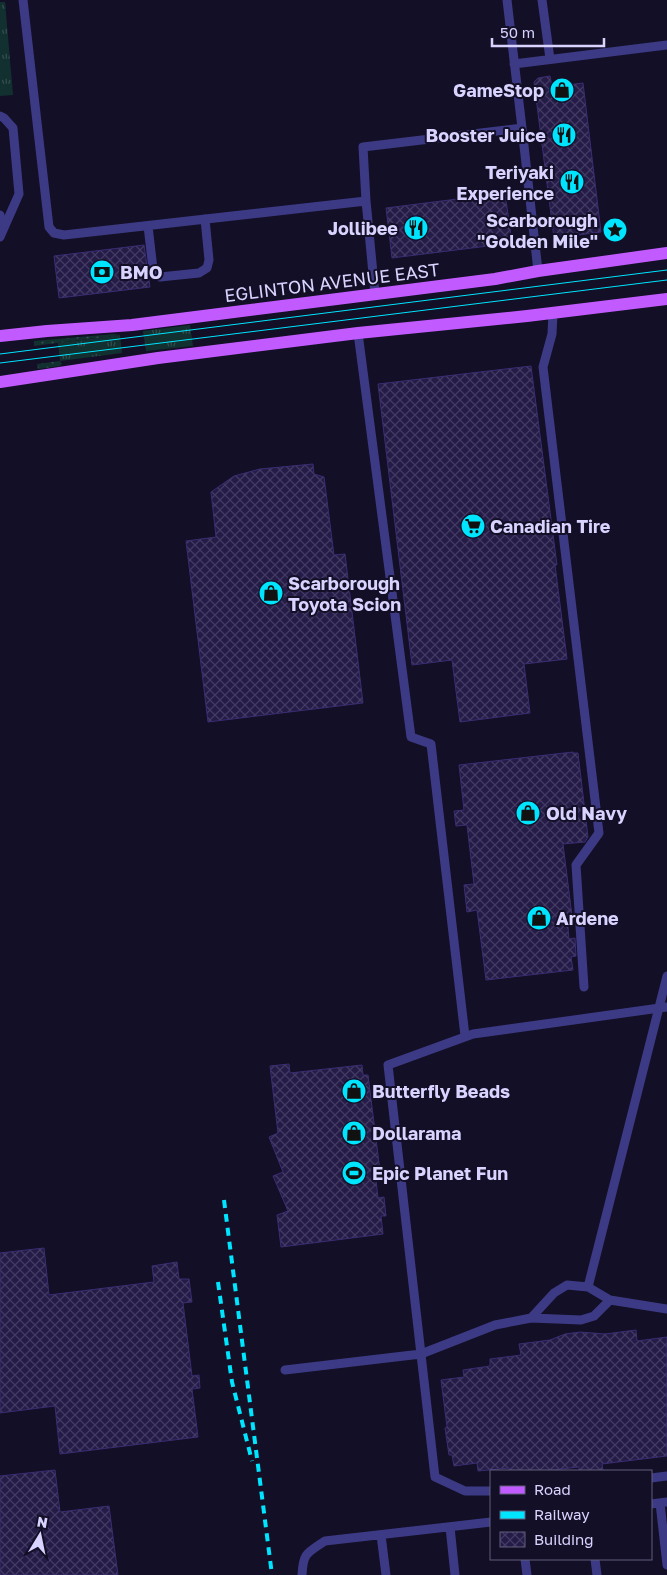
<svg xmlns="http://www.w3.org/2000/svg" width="667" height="1575" viewBox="0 0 667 1575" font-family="'Golos Text',sans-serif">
<defs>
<pattern id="grass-tufts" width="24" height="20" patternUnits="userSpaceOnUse" patternTransform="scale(1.25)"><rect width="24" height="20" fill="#12302f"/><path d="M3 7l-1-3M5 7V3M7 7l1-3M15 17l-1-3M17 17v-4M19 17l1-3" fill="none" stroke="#344d4e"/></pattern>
<pattern id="garden-dots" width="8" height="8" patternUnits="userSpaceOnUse" patternTransform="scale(1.25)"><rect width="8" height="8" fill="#12302f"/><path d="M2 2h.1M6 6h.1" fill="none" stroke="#344d4e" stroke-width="1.8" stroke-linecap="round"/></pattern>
<pattern id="building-cross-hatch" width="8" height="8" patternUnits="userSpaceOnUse" patternTransform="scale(1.25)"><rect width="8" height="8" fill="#241b47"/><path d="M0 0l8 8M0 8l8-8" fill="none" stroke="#433b63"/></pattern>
</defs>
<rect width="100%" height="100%" fill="#130f26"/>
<!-- grass -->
<path fill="url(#grass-tufts)" d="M0 2H5L13 95 0 96Z
M190 325 193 346 146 351 143 331Z
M120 335 122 353 60 361 58 343Z"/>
<!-- garden -->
<path fill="url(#garden-dots)" d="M114 334 120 335 34 346V341Z
M60 361 62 364 60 366 38 369 37 364Z"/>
<!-- building -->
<path fill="url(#building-cross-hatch)" stroke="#3b2d73" d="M550 76 552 87 583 83 601 232 554 238 534 82 538 78Z
M505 193 512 243 392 258 386 208Z
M144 245 150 287 59 298 54 256Z
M531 366 557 565H555L567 659 524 664 530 713 460 722 452 660 412 665 378 384Z
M313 464 314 474 324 477 334 555 345 554 363 703 208 722 186 541 216 537 211 492 234 476 260 469Z
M573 752V753H578L588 837 585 842 563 844 572 916H567L569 939 575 938 576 956 571 957 573 970 486 980 477 910 467 912 464 885 474 884 467 825 456 826 454 811 464 810 459 765Z
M289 1064 290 1073 362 1065 363 1075H368L380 1171H375L378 1198 384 1197 386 1216H381L383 1234 281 1247 277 1215 288 1211 273 1176 283 1172 269 1137 278 1133 270 1066Z
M44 1248 49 1295 154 1282 152 1266 177 1262 179 1279H189L192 1302 183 1303 192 1376 199 1375 200 1388 192 1389 198 1437 60 1454 55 1406 0 1413V1253Z
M636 1330 637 1341 667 1337V1456L602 1464 603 1471H579V1467L545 1471H509V1468L478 1471 477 1463 454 1466 452 1455H449L445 1428 447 1427 441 1380 464 1377 463 1370 490 1366V1359L521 1355 519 1344 550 1340 565 1334 580 1332 605 1334Z
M55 1470 60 1512 109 1506 118 1575H0V1476Z"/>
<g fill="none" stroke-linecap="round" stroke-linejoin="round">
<!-- service -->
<path stroke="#3d3a85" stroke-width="9" d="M23 0 49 227 54 233 64 235 366 201 363 147 522 128 507 0
M542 0 550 59
M514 64 667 45
M0 116 4 118 13 128 19 194 0 237
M522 128 538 271
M366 201 375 294
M0 215 2 231
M148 226 153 269 160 277 199 273 207 268 209 260 205 219
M553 313 552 334 543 367 599 833 576 865 584 987
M358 333 411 737 431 744 465 1036
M588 1287 667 976
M531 1318 581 1320 594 1316 610 1300
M285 1370 421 1354 495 1325 531 1318 554 1293 567 1285 588 1287 610 1300 667 1309
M651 1478 667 1476
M491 1491H465L435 1477 388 1065 473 1034 667 1007
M660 1503 667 1565
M651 1504 667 1502
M450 1527 455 1575
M381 1535 386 1575
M525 1559 527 1575
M595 1559 597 1575
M302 1575C303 1553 307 1553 325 1541L491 1522"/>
<!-- primary -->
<path stroke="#c25bff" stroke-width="12" d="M0 336 47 331 132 325 495 279 538 271 667 253
M0 382 158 358 358 333 527 316 667 299"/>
<!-- tram -->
<path stroke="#00e5ff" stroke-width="1" d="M0 354 667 270
M0 363 667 280"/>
<!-- rail -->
<path stroke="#00e5ff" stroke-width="4" stroke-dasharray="8 6" stroke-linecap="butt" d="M224 1200 272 1575
M218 1282 232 1382 252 1461"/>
</g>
<!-- icons -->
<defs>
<symbol id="shop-disc" viewBox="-11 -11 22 22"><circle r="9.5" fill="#00e5ff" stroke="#130f26"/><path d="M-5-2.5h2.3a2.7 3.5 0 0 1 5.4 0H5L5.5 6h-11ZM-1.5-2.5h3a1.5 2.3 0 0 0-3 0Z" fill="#111"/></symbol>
<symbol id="restaurant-disc" viewBox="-11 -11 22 22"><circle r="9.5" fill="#00e5ff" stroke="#130f26"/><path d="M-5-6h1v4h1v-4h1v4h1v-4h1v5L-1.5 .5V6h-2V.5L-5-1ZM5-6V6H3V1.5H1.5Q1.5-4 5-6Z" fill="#111"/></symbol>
<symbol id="sight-disc" viewBox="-11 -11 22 22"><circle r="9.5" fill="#00e5ff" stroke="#130f26"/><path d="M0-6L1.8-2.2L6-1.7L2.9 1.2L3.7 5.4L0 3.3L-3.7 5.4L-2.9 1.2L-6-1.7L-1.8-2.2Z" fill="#111"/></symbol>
<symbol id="bank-disc" viewBox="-11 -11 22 22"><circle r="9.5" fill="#00e5ff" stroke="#130f26"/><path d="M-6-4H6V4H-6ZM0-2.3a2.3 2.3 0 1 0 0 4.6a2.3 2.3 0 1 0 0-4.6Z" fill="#111"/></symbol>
<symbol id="supermarket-disc" viewBox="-11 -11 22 22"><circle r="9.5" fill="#00e5ff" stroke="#130f26"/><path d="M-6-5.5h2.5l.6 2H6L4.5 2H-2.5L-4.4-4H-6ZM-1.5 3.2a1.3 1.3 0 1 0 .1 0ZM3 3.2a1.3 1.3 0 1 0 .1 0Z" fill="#111"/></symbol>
<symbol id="stadium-disc" viewBox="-11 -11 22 22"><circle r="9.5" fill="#00e5ff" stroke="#130f26"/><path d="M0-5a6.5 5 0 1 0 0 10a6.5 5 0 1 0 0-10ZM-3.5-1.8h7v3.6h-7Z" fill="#111"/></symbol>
</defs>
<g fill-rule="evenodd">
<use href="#shop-disc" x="548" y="76" width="28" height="28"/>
<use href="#restaurant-disc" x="550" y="121" width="28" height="28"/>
<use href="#restaurant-disc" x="558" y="168" width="28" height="28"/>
<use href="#restaurant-disc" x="402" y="214" width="28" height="28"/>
<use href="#sight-disc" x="601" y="216" width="28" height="28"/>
<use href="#bank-disc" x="88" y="258" width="28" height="28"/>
<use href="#supermarket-disc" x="459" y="512" width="28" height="28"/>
<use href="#shop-disc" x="257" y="579" width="28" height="28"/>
<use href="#shop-disc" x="514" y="799" width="28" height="28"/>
<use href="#shop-disc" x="525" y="904" width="28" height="28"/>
<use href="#shop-disc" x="340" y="1077" width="28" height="28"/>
<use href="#shop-disc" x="340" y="1119" width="28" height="28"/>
<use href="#stadium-disc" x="340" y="1159" width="28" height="28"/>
</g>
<g text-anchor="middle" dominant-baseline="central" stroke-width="4" stroke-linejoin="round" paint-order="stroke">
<!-- poi labels -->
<g font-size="18" font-weight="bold" fill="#d9d4ff" stroke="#130f26" text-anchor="start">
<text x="544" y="90" text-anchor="end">GameStop</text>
<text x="546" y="135" text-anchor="end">Booster Juice</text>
<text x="554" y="172" text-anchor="end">Teriyaki<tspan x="554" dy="21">Experience</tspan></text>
<text x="598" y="220" text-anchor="end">Scarborough<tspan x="598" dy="21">"Golden Mile"</tspan></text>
<text x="398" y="228" text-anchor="end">Jollibee</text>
<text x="120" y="272">BMO</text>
<text x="490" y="526">Canadian Tire</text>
<text x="288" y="583">Scarborough<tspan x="288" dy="21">Toyota Scion</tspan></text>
<text x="546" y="813">Old Navy</text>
<text x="556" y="918">Ardene</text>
<text x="372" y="1091">Butterfly Beads</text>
<text x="372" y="1133">Dollarama</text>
<text x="372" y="1173">Epic Planet Fun</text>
</g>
<!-- street labels -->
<g font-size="18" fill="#d9d4ff" stroke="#130f26">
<text transform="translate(332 282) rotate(-7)">EGLINTON AVENUE EAST</text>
</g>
</g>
<!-- legend -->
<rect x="490" y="1470" width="162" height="90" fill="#130f26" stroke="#625e7d"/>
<rect x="500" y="1486" width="25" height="8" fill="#c25bff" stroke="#625e7d"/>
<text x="534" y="1495" font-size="15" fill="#d9d4ff">Road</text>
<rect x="500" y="1511" width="25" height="8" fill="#00e5ff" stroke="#625e7d"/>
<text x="534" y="1520" font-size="15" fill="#d9d4ff">Railway</text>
<rect x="500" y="1532" width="25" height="15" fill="url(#building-cross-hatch)" stroke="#625e7d"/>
<text x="534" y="1545" font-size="15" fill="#d9d4ff">Building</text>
<!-- north arrow -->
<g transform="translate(40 1535) rotate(10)" stroke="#130f26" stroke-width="4" paint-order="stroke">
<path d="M0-4L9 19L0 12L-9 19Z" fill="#d9d4ff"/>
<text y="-8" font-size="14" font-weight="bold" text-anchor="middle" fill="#d9d4ff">N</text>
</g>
<!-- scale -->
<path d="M492 38v8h112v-8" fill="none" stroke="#d9d4ff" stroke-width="2.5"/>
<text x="500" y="38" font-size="15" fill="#d9d4ff" stroke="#130f26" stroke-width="4" paint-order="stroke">50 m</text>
</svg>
